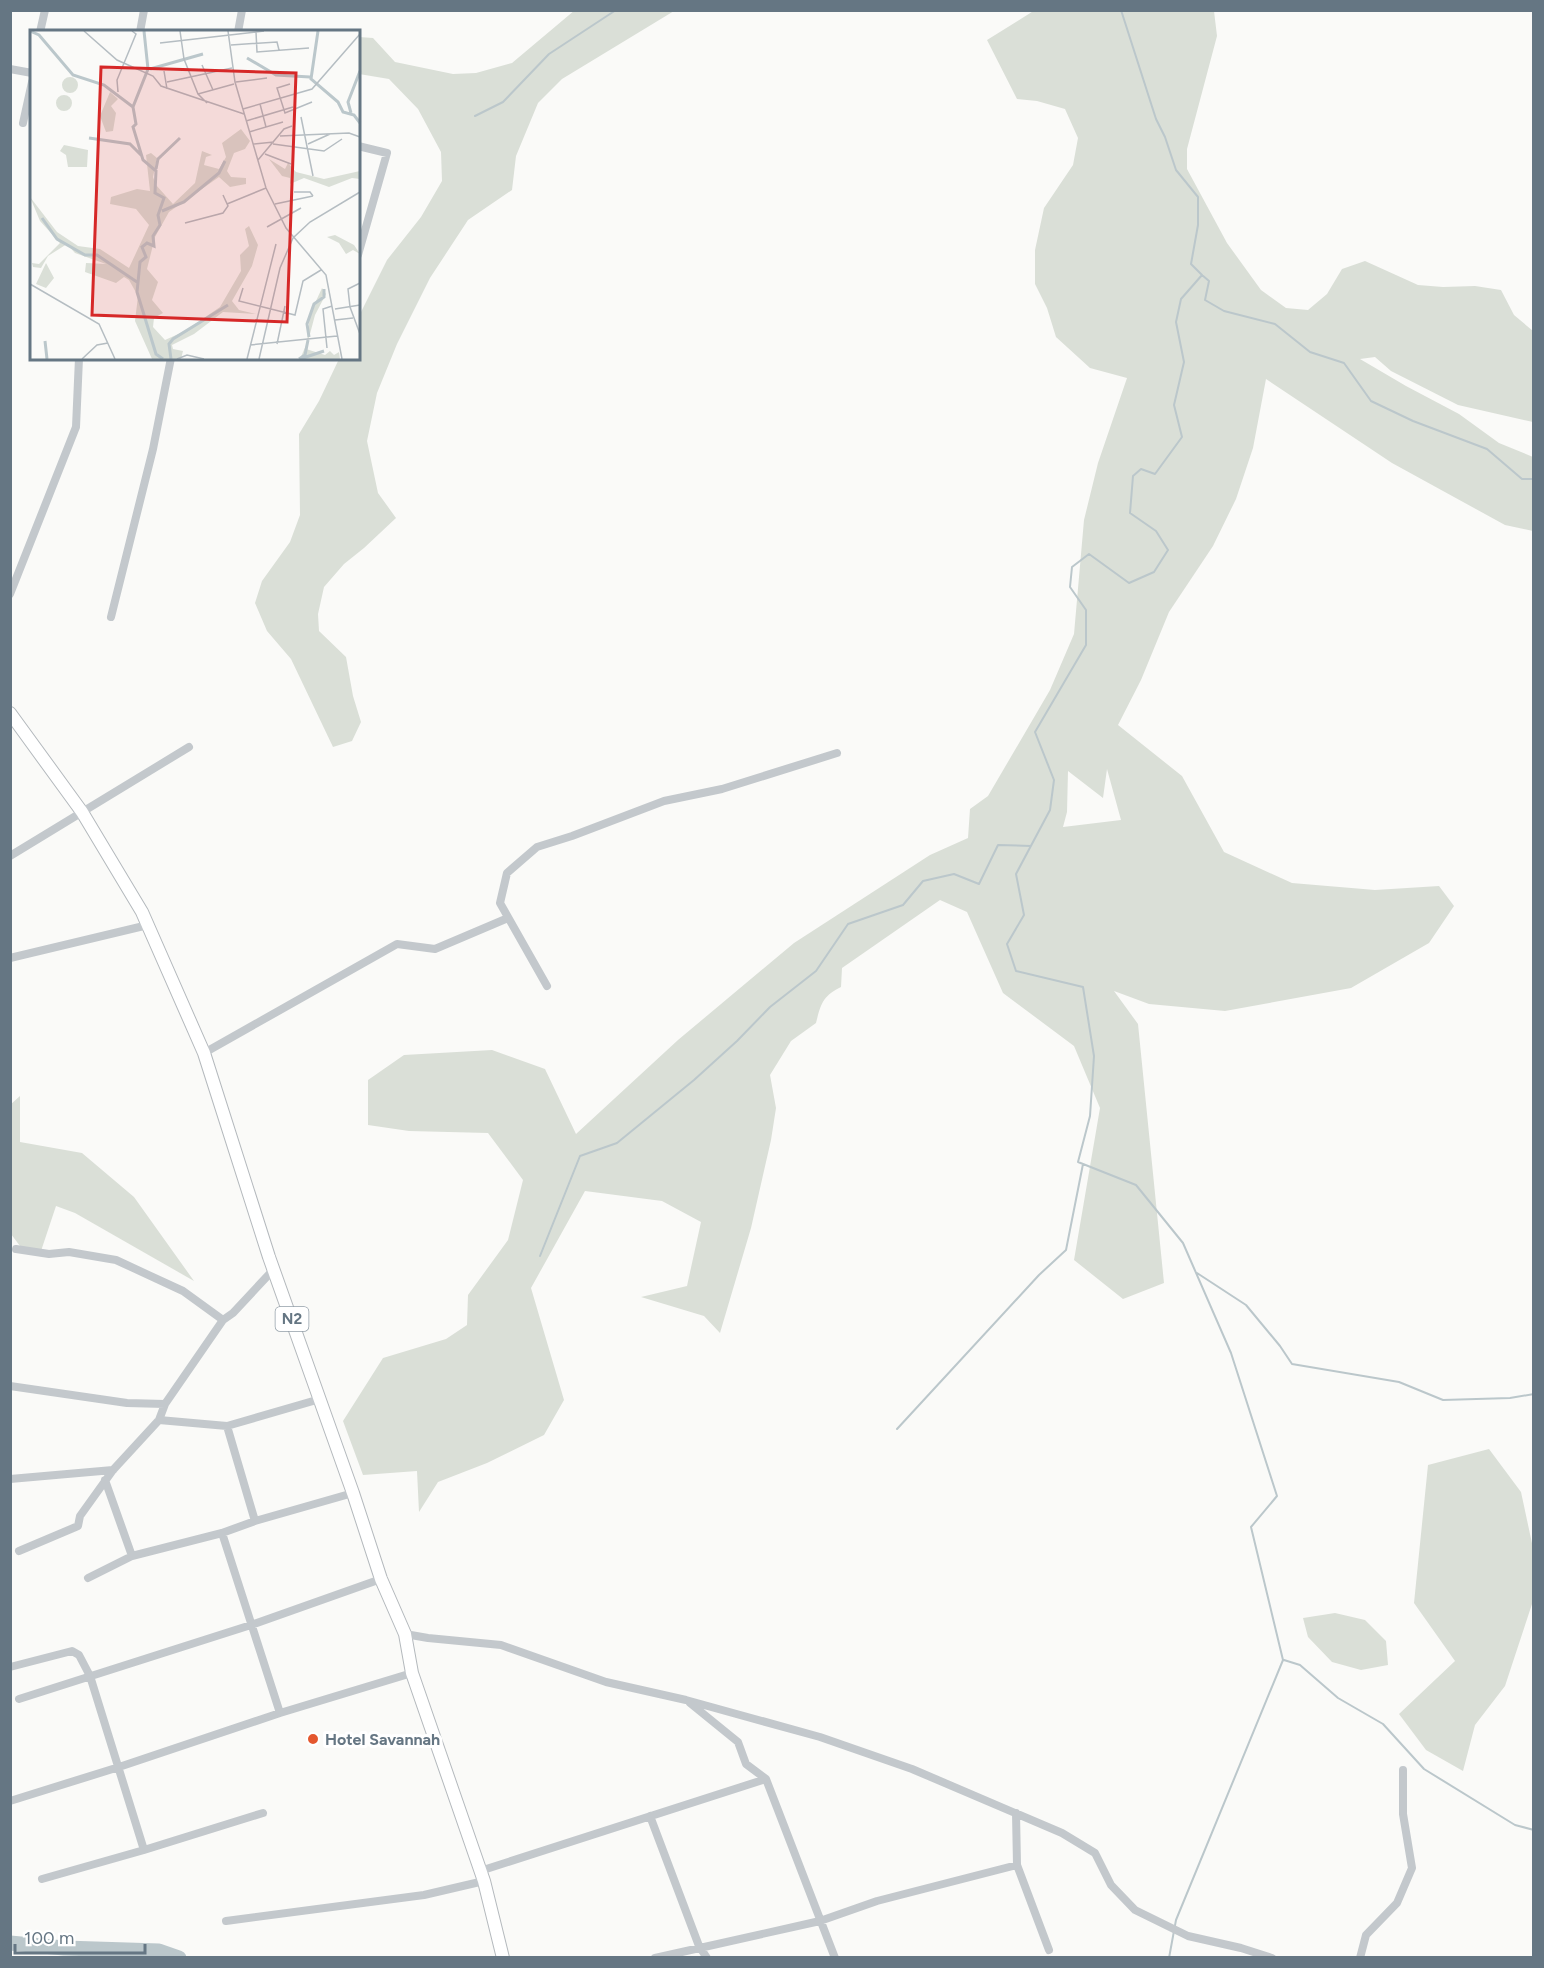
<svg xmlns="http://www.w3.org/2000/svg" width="1544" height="1968" viewBox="0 0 1544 1968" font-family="Figtree,sans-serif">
<rect width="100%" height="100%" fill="#fafaf8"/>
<!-- green -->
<path fill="#dadfd7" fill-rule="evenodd" d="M575 10 674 11 562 79 538 103 516 156 512 190 468 220 430 278 397 344 377 393 367 441 378 493 396 518 364 548 344 564 324 587 318 614 319 631 346 657 353 696 361 722 352 741 333 747 291 659 267 631 255 603 262 581 290 542 300 515 299 434 319 401 339 359 358 358 359 316 387 260 421 217 442 181 441 152 418 109 389 79 359 74V37L373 38 395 62 453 74 476 73 512 63Z
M1035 10 1214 11 1217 36 1187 149V169L1227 243 1261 290 1286 308 1308 310 1327 294 1342 269 1365 261 1418 285 1443 287 1475 286 1501 290 1514 315 1533 331V422L1458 405 1391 371 1375 357 1360 359 1406 386 1459 414 1499 443 1533 457V531L1505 525 1392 463 1266 379 1253 448 1236 499 1213 546 1169 612 1141 680 1118 725 1182 776 1224 852 1292 883 1375 890 1439 886 1454 906 1429 943 1351 988 1225 1011 1149 1004 1114 991 1138 1024 1164 1283 1123 1299 1074 1260 1100 1108 1074 1046 1003 993 967 912 940 900 842 968 841 987C823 996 821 1003 816 1023L791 1041 770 1075 776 1108 771 1140 751 1228 720 1333 704 1316 641 1297 687 1286 701 1222 662 1201 585 1191 531 1288 564 1400 544 1435 487 1463 438 1482 419 1512 417 1471 363 1475 343 1421 383 1358 446 1339 467 1325 468 1295 508 1240 523 1180 488 1133 409 1131 368 1125V1080L404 1055 492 1050 545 1069 576 1134 678 1040 794 943 930 855 968 838 970 809 988 796 1050 690 1074 634 1084 520 1098 463 1127 378 1090 368 1056 337 1047 308 1035 284V250L1044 208 1073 165 1078 138 1065 109 1037 101 1017 99 987 40ZM1107 769 1121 820 1063 827 1067 812 1068 771 1103 798Z
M20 1096V1142L82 1153 134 1197 194 1281 75 1213 56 1206 40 1254 20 1246 11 1234 10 1105Z
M1489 1449 1521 1492 1533 1548V1601L1505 1686 1475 1725 1463 1771 1426 1750 1399 1714 1455 1661 1414 1603 1428 1465Z
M1335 1613 1365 1620 1386 1641 1388 1665 1361 1670 1332 1662 1308 1637 1303 1618Z"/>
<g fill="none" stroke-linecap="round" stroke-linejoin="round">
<!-- stream -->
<path stroke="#bbc7cb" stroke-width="2" d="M1121 10 1156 119 1165 137 1176 170 1198 197V225L1191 264 1202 275 1181 299 1176 322 1184 362 1174 405 1182 437 1155 474 1141 469 1133 476 1130 513 1156 531 1168 550 1154 572 1129 583 1089 554 1072 567 1070 587 1086 610V645L1035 732 1054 780 1050 810 1016 874 1024 915 1007 944 1016 971 1083 987 1094 1056 1090 1116 1078 1162 1136 1185 1183 1243 1231 1353 1277 1496 1251 1527 1283 1660 1176 1920 1169 1958
M475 116 503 102 549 54 616 10
M1202 275 1209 281 1205 300 1224 311 1275 324 1310 352 1344 363 1371 401 1413 421 1487 449 1522 479H1534
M540 1256 580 1156 617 1143 694 1080 737 1041 770 1007 816 971 848 924 903 905 923 881 954 874 979 884 998 845 1031 846
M1197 1273 1246 1305 1280 1346 1292 1364 1399 1382 1443 1400 1510 1398 1534 1394
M897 1429 1039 1275 1066 1250 1083 1164
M1284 1660 1300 1665 1338 1698 1383 1724 1424 1769 1515 1825 1534 1830"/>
<!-- river -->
<path stroke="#bbc7cb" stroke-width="15" d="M10 1943 64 1948 159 1951 179 1958"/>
<defs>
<path id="trunk" d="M10 713 82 812 142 912 204 1053 269 1257 353 1493 381 1579 405 1634 412 1673 484 1881 503 1958"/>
</defs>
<!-- trunk casing -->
<use href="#trunk" stroke="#b4b9bd" stroke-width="14"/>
<!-- minor -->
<path stroke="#c3c8cc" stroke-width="8" d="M40 32 45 10
M140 32 144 10
M238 32 242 10
M10 69 32 73
M23 123 32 82
M358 146 387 153 358 255
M10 594 76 427 79 358
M111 617 153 449 171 358
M10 856 189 747
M10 958 148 925
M547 986 500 903 507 873 537 847 572 836 664 801 722 789 837 753
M204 1053 397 944 435 949 508 918
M16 1249 49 1254 69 1252 116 1260 183 1291 223 1320
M10 1386 127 1403 165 1404
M159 1420 227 1426 320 1399
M227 1426 255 1521
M10 1479 113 1470
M105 1480 132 1556
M222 1533 280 1713
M19 1551 78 1526 80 1516 113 1470 159 1420 165 1404 223 1320 233 1313 274 1269
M88 1578 132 1556 222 1533 255 1521 353 1493
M405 1634 428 1638 501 1645 606 1682 686 1700 820 1737 912 1769 1062 1833 1095 1853 1111 1885 1135 1910 1188 1936 1241 1948 1272 1958
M10 1667 72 1651 79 1655 90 1676 144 1850 42 1879
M19 1699 251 1625 381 1579
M690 1703 738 1742 746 1764 766 1779 835 1958
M10 1801 119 1767 280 1713 412 1673
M1016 1813 1017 1865 1049 1950
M650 1816 699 1946 707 1958
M144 1850 263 1813
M480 1871 766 1779
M226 1921 424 1895 484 1881
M655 1958 820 1921 877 1901 1017 1865
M1360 1958 1366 1935 1397 1903 1412 1868 1403 1814V1770"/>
<!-- trunk -->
<use href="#trunk" stroke="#fff" stroke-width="12"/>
</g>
<!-- markers -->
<circle fill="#e4572e" stroke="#fff" stroke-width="2" cx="313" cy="1739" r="6"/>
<g text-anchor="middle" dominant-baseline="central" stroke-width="6" stroke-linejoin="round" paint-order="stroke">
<!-- shield labels -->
<rect fill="#fff" stroke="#939fa8" stroke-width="1.5" x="275.5" y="1307" width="33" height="24" rx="4.5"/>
<g font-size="15" font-weight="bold" fill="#657683">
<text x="292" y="1319">N2</text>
</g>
<!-- poi labels -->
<g font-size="16" font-weight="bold" fill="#657683" stroke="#fff" text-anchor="start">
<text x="325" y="1739">Hotel Savannah</text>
</g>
</g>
<!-- overview -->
<g transform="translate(30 30)">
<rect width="330" height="330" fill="#fafaf8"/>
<path d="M32 55a8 8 0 1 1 16 0a8 8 0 1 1-16 0ZM80 62 88 69 81 76 86 83 83 101 76 102 70 86ZM26 73a8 8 0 1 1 16 0a8 8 0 1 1-16 0ZM211 99 220 111 215 119 204 123 197 141 201 147 216 148V154L200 157 189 147 139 182 125 207 117 239 128 252 122 270 133 283 124 288 123 297 135 310 155 301 190 277 211 241 210 225 219 216 215 199 219 196 228 215 222 236 202 271 209 280 226 284 193 282 164 304 142 315 143 319 153 321 151 329H122L105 291 108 266 99 250 94 247 86 253 55 242 56 233 76 234 45 223 37 214 18 226 11 238 3 237 2 233 9 234 30 213 10 191 0 167 27 202 48 216 70 219 99 238 119 195 106 179 80 174 81 167 107 159 120 161 116 125 121 123 127 128 123 147 126 155 143 174 165 153 172 121 182 125 176 127 174 135 189 139 196 127 192 113ZM34 115 58 120 57 137H38L36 125 30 121ZM239 129 255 139 258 133 266 142 294 149 330 141V149L322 148 299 157 274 148 260 154V148L252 146ZM305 205 324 215 330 224 323 220 316 224 309 213 297 207ZM16 233 24 248 16 258 6 254ZM292 258 296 264 285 285 276 319 295 325 300 321 304 325 309 322 310 329H270L277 313 280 284Z" fill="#dadfd7"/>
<path fill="none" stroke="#bbc7cb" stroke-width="3" d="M0 1 9 5 43 45 74 55 103 77M114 1 118 39 103 77 106 94 103 97 113 130 126 141 125 163 134 168 128 185 130 195 123 206 124 216 117 213 112 217 116 227 110 232 107 262 126 324 133 329M288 1 281 49 308 72 313 82 324 85 330 93M217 28 246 45 280 47M120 39 173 24M321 83 318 72 330 41M59 108 100 114 112 126M126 139 128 129 150 108M132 181 154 172 189 143 195 131M12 188 27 209 55 225H67L107 252M279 307 277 294 284 274 294 267V259M15 311 17 329M273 328 294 321M141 329 139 314 143 309 198 275M269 329 275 325 278 310"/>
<path fill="none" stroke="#b5bdc2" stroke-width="1.5" d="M54 1 87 30 123 46 131 56 214 84M150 1 154 29 168 64 177 73M198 1 205 52 236 158 256 198 296 245 312 329M226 2 227 22 279 18M130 13 234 1M201 15 247 12 249 20M172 35 183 60M134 41 137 59M137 52 202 38M206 52 237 48M260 54 247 58 255 83 282 72M88 62 87 50 106 4 102 1M168 64 204 54M230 74 236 97M213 79 282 59 330 4M271 87 283 146M216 91 263 77M219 102 253 92M250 106 319 103 330 107M223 114 244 112M243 114 294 121 312 109M278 114 300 104M235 124 261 134M228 130 254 99 262 96M264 162H280L283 166M197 174 236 158M245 174 283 166M155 193 193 183 198 176 193 165M237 197 271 178M330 253 318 259 320 277 330 304M0 254 69 294 85 329M213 258 209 271 265 285 273 251 291 240M305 279 330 275M305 290 323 288M247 314 255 276M220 315 307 306M297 318 293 279 302 276M52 329 67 315 78 313M147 329 157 325 174 329M217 329 246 214M229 329 250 238 263 208 280 192 330 162"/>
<path fill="#d62828" fill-opacity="0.15" stroke="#d62828" stroke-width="3" d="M71 37 266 43 257 292 62 285Z"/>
<rect width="330" height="330" fill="none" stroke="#657683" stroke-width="3"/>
</g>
<!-- border -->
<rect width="1544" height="1968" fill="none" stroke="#657683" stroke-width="24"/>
<!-- scale -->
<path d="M15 1944v9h130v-9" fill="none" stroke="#657683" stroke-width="3"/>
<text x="24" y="1944" font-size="18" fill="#657683" stroke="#ffffff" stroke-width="4.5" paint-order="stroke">100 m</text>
</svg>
